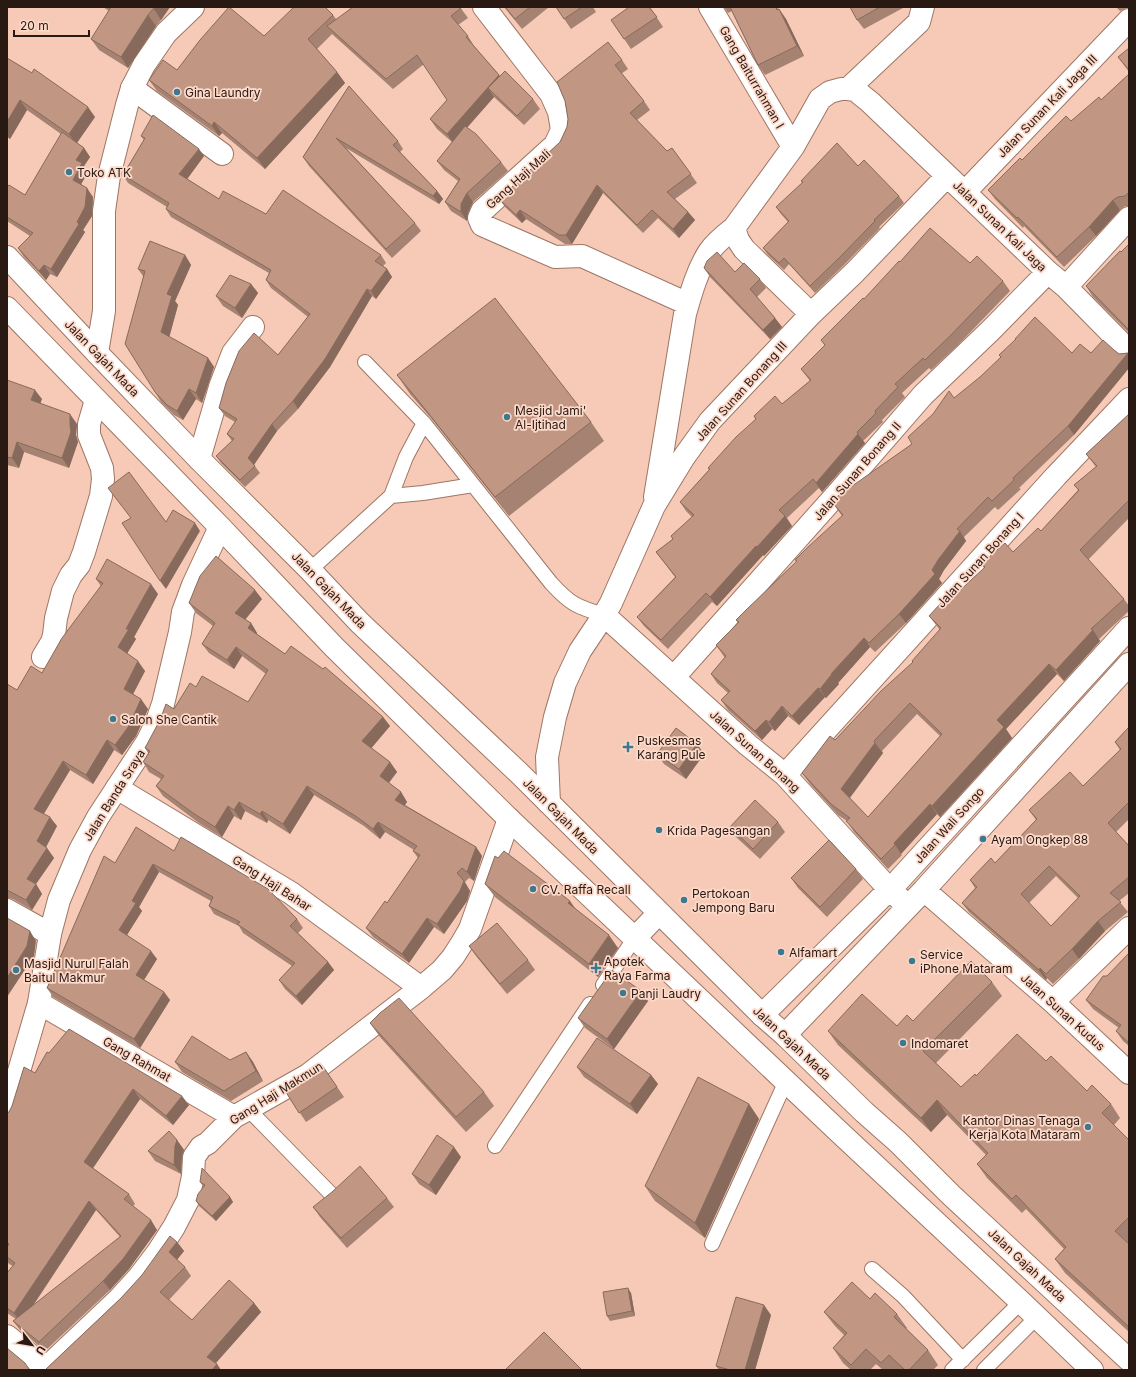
<svg xmlns="http://www.w3.org/2000/svg" width="1136" height="1377" viewBox="0 0 1136 1377" font-family="Inter,sans-serif">
<rect width="100%" height="100%" fill="#f6cab6"/>
<g fill="none" stroke-linecap="round" stroke-linejoin="round">
<defs>
<path id="lane" d="M424 423 551 583C570 604 577 607 604 615
M391 496 423 493 473 485
M310 570 391 496 406 457 424 423 365 362
M603 985 634 939
M248 1109 333 1196
M495 1146 590 1004
M712 1244 786 1081
M872 1269 903 1296 963 1360
M952 1370 1021 1302
M984 1370 1036 1318"/>
<path id="street" d="M484 7 551 94 559 112 562 130 555 145 482 211 479 218 482 225 555 257 582 256 688 304
M710 7 793 147
M132 88 222 154
M848 89 919 22 923 7
M965 192 1129 20
M1066 287 1129 218
M811 314 744 249 738 240 734 228 793 147 820 99 830 92 841 89H848L855 90 870 102 1048 272 1066 287 1129 351
M199 459 220 387 233 353 253 327
M655 497 685 314C691 293 697 271 709 252 715 243 725 235 734 228
M43 657 52 642 54 635 56 618 63 591 71 575 79 565 84 552 101 496 103 479 102 468 89 435V424L96 400
M674 677 837 494 923 395 990 331 1048 272
M785 775 1056 476 1129 399
M117 788 291 893 421 988
M549 803 547 757 555 717 565 683 580 651 604 615
M924 890 1053 1002 1129 1073
M908 906 889 889 785 775 748 745 604 615 611 603 654 506 684 457 710 421 811 314 855 272 947 176
M7 910 50 934
M1053 1002 1129 928
M39 1003 234 1117
M762 1015 898 881 1129 628
M785 1035 924 890 1129 664
M7 1336 46 1368
M44 1370 119 1299 139 1277 158 1252 174 1227 188 1200 193 1176 194 1157 201 1147 208 1143 234 1117 308 1075 421 988 442 970 453 957 462 943 470 929 509 819"/>
<path id="secondary" d="M7 257 97 353 199 459 310 570 360 623 519 773 762 1015 785 1035 864 1112 898 1142 951 1195 1129 1360
M7 308 220 527 334 647 509 819 837 1130 1021 1302 1092 1370
M97 353 104 311V211L109 176 127 105 132 88 144 65 166 33 193 7
M634 939 659 913
M7 1112 39 1003 50 934 59 900 80 850 98 817 147 742 156 724 163 704 180 632 183 612 193 585 220 527"/>
</defs>
<!-- lane casing -->
<use href="#lane" stroke="#9e7664" stroke-width="16"/>
<!-- street casing -->
<use href="#street" stroke="#9e7664" stroke-width="24"/>
<!-- secondary casing -->
<use href="#secondary" stroke="#9e7664" stroke-width="24"/>
<!-- lane -->
<use href="#lane" stroke="#fff" stroke-width="14"/>
<!-- street -->
<use href="#street" stroke="#fff" stroke-width="22"/>
<!-- secondary -->
<use href="#secondary" stroke="#fff" stroke-width="22"/>
</g>
<!-- wall -->
<path fill="#a68272" fill-rule="evenodd" d="M103 7H170L161 20 156 26 128 68 99 50 91 39 109 11Z
M460 7 468 18 458 25 468 36 474 46 500 76 533 99 540 109 524 125 494 97 467 128 501 162 508 171 473 202 468 213 467 221 451 211 445 202 458 181 444 170 437 161 452 142 437 129 430 119 447 100 424 64 393 89 332 34 317 49 337 72 345 83 265 169 222 133 219 136 157 91 149 80 177 70 264 36 333 15 336 19Z
M504 7H549L522 29Z
M556 7H593L596 12 571 29Z
M650 7 663 27 631 49 611 20Z
M724 7H777L778 9H779L786 19 804 56 765 75 758 65 732 11 728 13Z
M850 7H902L903 8 864 29 857 20Z
M1116 7H1129L1120 11Z
M1129 48V72L1118 57Z
M7 58 95 117 77 143 84 148 90 157 84 166 88 172 81 184 93 197 92 216 83 230 85 232 57 277 50 274 46 280 24 257 18 248 30 236 7 221V187L25 195 61 134 27 110 10 139 7 137Z
M622 60 628 69 621 74 644 101 650 110 637 120 667 151 672 148 697 183 675 199 688 212 695 220 679 238 658 218 643 233 603 193 572 244H565L526 219 522 223 505 207 499 199 560 142 567 127 568 119 565 101Z
M1129 74V206H1125L1120 210 1096 236 1064 267 1024 226 1023 228 995 199 988 190 1022 160 1071 121 1101 100Z
M349 86 398 141 403 149 400 152 437 191 443 199 439 204 346 148 415 223 421 231 392 258 309 166 303 157Z
M141 136 204 156 187 179 219 199 266 214 381 255 386 263 383 266 387 269 392 277 376 299 372 296 330 367 298 409 277 431 254 465 260 473 245 487 221 463 216 456 232 441 227 434 235 422 225 416 219 408 278 355 308 317 271 288 266 280 269 273 171 217 166 209 167 207 128 183 123 175 144 140Z
M858 166 899 196 904 203 879 227 880 228 846 263 815 293 789 264 784 270 768 255 763 248 788 222 781 214 776 207 803 183 801 181Z
M1129 244V333L1093 297 1086 286Z
M185 255 191 265 175 301 178 305 169 337 208 358 214 367 202 403 196 399 183 420 174 415 161 402 155 392 143 276 138 269Z
M900 262 970 263 1003 281 1010 291 958 345 931 370 929 368 902 393 905 397 882 420 883 422 863 441 865 443 822 492 819 488 787 518 792 526 764 556 763 555 717 606 712 602 668 649 644 626 637 617 675 577 656 552 673 539 671 536 692 517 686 511 680 502 709 470 708 468 756 419 754 416 782 404 810 381 801 369 825 345 821 340 864 299Z
M704 268 735 272 760 279 766 288 757 297 775 318 782 327 770 339 710 277Z
M251 284 258 293 242 318 223 306 216 296Z
M1114 350 1119 354 1128 353 1129 355V368L1074 435 1019 488 1021 489 998 510 995 507 964 537 966 541 944 570 939 579 942 583 906 623 875 652 870 647 838 683 839 684 826 698 825 697 799 725 788 716 775 731 772 729 762 740 728 710 721 700 728 693 717 683 711 674 725 658 716 645 738 623 736 620 796 562 842 516 832 502 912 444 954 398 1072 353H1091Z
M397 375 591 422 604 441 509 516 431 418 410 394Z
M7 380 42 399 40 403 77 424 76 435 78 442 69 468 24 452 19 468 7 465Z
M1129 414V518L1088 560 1124 599 1129 606V611L1099 639 1100 641 1064 681 1057 674 1006 729 1012 738 940 817 937 814 901 854 902 855 888 869 854 832 847 821 838 815 810 784 802 773 913 662 940 630 929 616 954 596 984 568 981 564 1013 552 1041 531 1078 490 1074 485 1096 467 1086 454ZM917 714 940 736 868 817 850 798 883 753 882 751Z
M96 579 158 594 134 637 136 639 127 653 145 671 133 694 148 709 136 736 122 755 114 750 93 784 70 770 44 814 57 826 46 847 54 858 36 884 42 894 32 910 13 899 7 898V684L17 690 42 673 101 586Z
M262 599 245 620 251 623 257 633V634L285 654 383 717 390 726 371 748 390 762 397 772 389 783 401 792 407 802 405 805 476 847 482 856 474 881 469 878 465 882 470 891 467 901 444 934 434 927 409 963 373 937 366 928 387 903 418 858 413 851 414 850 385 832 380 839 364 826 314 795 290 834 268 820 267 823 245 811 241 820 234 816 222 837 199 823 163 796 156 786 161 779 149 772 143 762 148 753 145 748 174 709 196 687 248 702 266 674 242 656 234 669 209 653 202 644 213 626 196 613 189 603Z
M1129 727V819L1116 832 1129 846V893L1119 901 1128 912 1105 931 1079 959 1053 984 1047 978 1046 980 969 912 962 903 975 888 970 880 995 863 1036 820 1029 810 1083 786 1120 750 1115 742ZM1056 876 1078 898 1051 926 1029 903Z
M697 744 704 754 686 779 664 764 657 754Z
M778 822 785 832 760 859 736 837 730 827Z
M174 851 297 919 303 928 298 933 328 962 334 970 302 1005 285 989 279 980 292 966 243 933 239 926 214 914 209 906 211 901 159 872 139 907 142 911 127 935 157 959 144 980 164 992 170 1000 140 1048 53 997 47 988 115 863Z
M856 869 863 879 827 917 798 888 791 878Z
M485 884 576 910 618 948 598 977 495 897Z
M469 946 528 960 535 970 507 994 476 956Z
M1129 953V1046L1123 1041 1116 1031 1119 1028 1093 1009 1086 1000Z
M992 982 1002 996 936 1063 961 1087 976 1076 1046 1061 1087 1091 1111 1104 1120 1118 1114 1125 1129 1140V1241L1128 1243 1129 1244V1332L1065 1273 1055 1259 1064 1249 1026 1209 1022 1213 987 1178 977 1164 986 1155 947 1115 931 1132 838 1045 828 1031 897 1026 913 1021Z
M648 1001 614 1049 585 1028 578 1018Z
M370 1023 484 1092 494 1106 466 1132 380 1037Z
M246 1052 253 1062 263 1081 231 1101 182 1072 175 1062 230 1060Z
M49 1053 189 1105 173 1125 140 1099 93 1168 129 1194 135 1204 133 1206 157 1230 129 1269 110 1290 45 1351 20 1330 13 1321 16 1319 7 1313V1273L13 1266 9 1264 7 1261V1113L9 1112 35 1073ZM96 1210 120 1237 33 1306Z
M322 1065 344 1097 306 1122 284 1089 307 1076Z
M577 1067 651 1075 658 1084 637 1114 584 1077Z
M749 1104 759 1119 705 1238 655 1201 645 1186Z
M177 1140 184 1150 182 1156 181 1174 155 1161 148 1151Z
M461 1157 436 1195 419 1184 412 1174Z
M200 1182 230 1197 233 1202 216 1221 199 1206 196 1201 204 1187Z
M387 1198 394 1207 347 1248 320 1217 313 1207Z
M177 1242 184 1251 177 1260 185 1267 191 1276 169 1300 192 1320 254 1303 261 1312 216 1363 221 1370H45L121 1298Z
M631 1293 635 1316 610 1321 607 1316Z
M870 1299 897 1314 907 1328 906 1329 928 1350 938 1365 933 1370H900L899 1369V1370H883L876 1364 870 1370H851L843 1363 833 1348 844 1335 835 1326 824 1312Z
M771 1315 755 1370H719L716 1366Z"/>
<!-- shaded-wall -->
<path fill="#876a5c" d="M155 7H170L161 20 154 9Z
M779 9 786 19 804 56 797 46Z
M148 15 156 26 128 68 121 57Z
M337 72 345 83 265 169 257 158Z
M499 75 505 84 488 88 494 97 453 143 447 134Z
M20 100 27 110 10 139 7 135V122Z
M88 107 95 117 76 144 69 134Z
M214 122 222 133 219 136 212 126Z
M84 148 90 157 84 166 88 172 79 188 73 180 76 160Z
M199 149 204 156 185 182 179 174Z
M597 185 603 193 572 244 566 235Z
M87 188 93 197 92 216 83 230 85 232 57 277 51 269 77 222Z
M437 191 443 199 439 204 433 196Z
M467 193 473 202 468 213 467 221 461 212V204Z
M1113 200 1120 210 1096 236 1089 227Z
M520 210 526 219 522 223 516 215Z
M688 212 695 220 679 238 673 229Z
M185 255 191 265 175 301 178 305 168 342 161 332 167 294Z
M44 265 50 274 46 280 39 271Z
M387 269 392 277 376 299 371 291Z
M251 284 258 293 242 318 235 308Z
M367 289 372 296 330 367 298 409 293 401Z
M775 318 782 327 770 339 763 330Z
M1128 353 1129 355V368L1074 435 1068 426Z
M208 358 214 367 202 403 196 393Z
M189 389 196 399 183 420 177 411Z
M35 390 42 399 38 410 31 400Z
M70 414 77 424 76 435 78 442 69 468 62 458 70 425Z
M272 424 277 431 253 466 248 458Z
M858 434 865 443 822 492 816 483Z
M17 442 24 452 19 468 12 458Z
M785 516 792 526 764 556 757 547Z
M195 523 200 531 166 589 160 581Z
M960 531 966 541 944 570 939 579 942 583 906 623 899 614 932 570 938 560Z
M756 546 763 555 717 606 710 597Z
M151 584 158 594 134 637 136 639 125 657 118 647 126 629Z
M255 590 262 599 242 623 235 613Z
M251 623 257 633 255 637 248 628Z
M1093 630 1100 641 1064 681 1056 670Z
M864 638 870 647 838 683 839 684 826 698 820 689 831 674Z
M236 647 242 656 234 669 227 660Z
M138 661 145 671 131 698 124 689Z
M1049 664 1057 674 1006 729 1012 738 940 817 932 806 997 720Z
M818 688 825 697 799 725 792 716Z
M141 699 148 709 136 736 122 755 115 745Z
M782 706 788 716 775 731 769 722Z
M383 717 390 726 369 751 362 741Z
M766 720 772 729 762 740 755 731Z
M107 740 114 750 93 784 86 775Z
M875 743 883 753 848 800 841 789Z
M697 744 704 754 686 779 679 769Z
M63 761 70 770 41 818 34 809Z
M390 762 397 772 386 786 380 776Z
M307 786 314 795 290 834 283 824Z
M401 792 407 802 402 809 395 800Z
M239 802 245 811 241 820 234 810Z
M930 804 937 814 901 854 894 843Z
M228 806 234 816 222 837 215 827Z
M262 811 268 820 267 823 260 814Z
M50 817 57 826 44 851 37 841Z
M378 822 385 832 380 839 373 829Z
M476 847 482 856 474 881 467 872Z
M47 848 54 858 33 888 27 879Z
M153 864 159 872 139 907 142 911 125 938 119 930 132 901Z
M464 881 470 891 467 901 444 934 437 924Z
M36 884 42 894 32 910 26 900Z
M570 901 579 914 568 903Z
M427 918 434 927 409 963 402 954Z
M1098 921 1105 931 1079 959 1072 949Z
M30 931 36 941 34 956 7 997V978Z
M609 935 618 948 598 977 589 964Z
M151 951 157 959 142 983 136 975Z
M328 962 334 970 302 1005 296 996Z
M1040 968 1047 978 1046 980 1039 970Z
M641 991 648 1001 614 1049 607 1039Z
M164 992 170 1000 140 1048 134 1039Z
M246 1052 253 1062 263 1081 256 1071Z
M651 1075 658 1084 637 1114 630 1104Z
M133 1089 140 1099 91 1171 84 1162Z
M182 1096 189 1105 173 1125 166 1116Z
M937 1100 947 1115 931 1132 921 1118Z
M749 1104 759 1119 705 1238 695 1223Z
M177 1140 184 1150 182 1156 181 1174 174 1165 175 1146Z
M454 1147 461 1157 436 1195 429 1185Z
M230 1197 233 1202 216 1221 212 1216Z
M89 1201 96 1210 21 1323 14 1313Z
M151 1220 157 1230 129 1269 110 1290 103 1281Z
M177 1242 184 1251 175 1262 169 1252Z
M628 1288 631 1293 635 1316 632 1311Z
M254 1303 261 1312 213 1366 207 1357Z
M764 1305 771 1315 755 1370H745Z
M217 1364 221 1370H212Z"/>
<!-- building -->
<path fill="#c19784" stroke="#876a5c" fill-rule="evenodd" d="M111 7H155L148 15 121 57 91 39Z
M229 7 264 36 294 7H325L333 15 308 39 337 72 257 158 214 122 212 126 149 80 163 60 177 70 200 40Z
M353 7H460L461 8 451 16 468 36 466 37 499 75 447 134 430 119 447 100 417 55 386 79 327 26Z
M505 7H530L515 19Z
M556 7H582L564 19Z
M629 7H649L657 17 624 39 611 20Z
M730 7H776L777 10 779 9 797 46 758 65Z
M850 7H880L857 20Z
M608 42 622 60 615 65 644 101 630 113 667 151 672 148 691 174 667 192 688 212 673 229 652 210 637 225 597 185 566 235H559L520 210 516 215 499 199 560 142 567 127 568 119 565 101 557 82Z
M1129 48V70L1118 57Z
M7 58 32 73 34 69 88 107 69 134 20 100 7 122Z
M505 71 533 99 517 116 488 88Z
M1129 74V192L1125 196 1118 197 1113 200 1089 227 1057 257 1018 217 1017 218 988 190 1020 158 1022 160 1066 116 1071 121 1099 97 1101 100Z
M349 86 398 141 393 145 437 191 433 196 336 138 415 223 386 249 303 157Z
M153 115 199 149 179 174 219 199 223 191 266 214 283 190 381 255 375 261 387 269 371 291 367 289 325 359 293 401 272 424 248 458 255 466 240 480 216 456 234 439 227 434 237 419 219 408 226 383 239 351 254 333 278 355 310 314 266 280 271 270 166 209 169 203 123 175 145 138 141 136Z
M465 126 476 134 501 162 467 193 461 204V212L445 202 460 179 437 161Z
M62 132 84 148 76 160 82 163 73 180 87 188 85 207 77 222 79 224 51 269 44 265 39 271 18 248 33 233 7 217V187L9 185 25 195Z
M837 143 858 166 864 160 899 196 874 220 875 221 841 256 810 286 784 258 779 263 763 248 789 221 776 207 803 182 801 181Z
M930 228 970 263 977 256 1003 281 951 335 925 360 923 358 895 384 898 387 875 411 876 413 857 432 858 434 816 483 813 479 779 510 785 516 757 547 756 546 710 597 706 593 661 640 637 617 676 577 656 552 673 539 671 536 694 515 680 502 710 469 708 468 736 437 756 419 754 416 775 396 782 404 811 380 801 369 825 345 821 340 863 298 864 299 899 261 900 262Z
M150 241 185 255 167 294 172 296 161 332 208 358 196 393 189 389 177 411 167 405 155 392 125 344 145 271 138 269Z
M1129 244V330L1086 286 1120 251 1121 252Z
M717 252 735 272 744 263 760 279 750 289 775 318 763 330 704 268 707 261Z
M230 275 251 284 235 308 216 296Z
M495 298 591 422 495 497 417 399 397 375Z
M1035 317 1072 353 1080 344 1091 353 1103 340 1114 350 1119 354 1128 353 1068 426 1013 478 1014 480 992 501 988 497 957 529 960 531 938 560 932 570 935 574 899 614 869 643 864 638 831 674H832L820 689 818 688 792 716 782 706 769 722 766 720 755 731 721 700 730 691 711 674 726 656 716 645 739 622 736 620 746 610 797 561 795 560 808 547 843 515 832 502 835 498 912 444 908 437 933 414 949 391 954 398 980 377 1001 357 999 355 1016 339H1015Z
M7 380 35 390 31 400 70 414V425L71 432 62 458 17 442 12 458 7 457Z
M1129 414V500L1080 550 1124 599 1091 629 1093 630 1056 670 1049 664 997 720 1004 727 932 806 930 804 894 843 895 845 881 859 846 821 850 818 831 804 802 773 830 736 835 740 881 691 913 662 912 661 941 628 929 616 951 592 954 596 985 567 981 564 1005 543 1013 552 1038 528 1041 531 1079 490 1074 485 1097 466 1086 454ZM910 703 942 734 868 817 841 789 875 743 874 741Z
M129 472 166 522 173 510 195 523 160 581 122 523 131 518 108 488Z
M216 556 255 590 235 613 251 623 248 628 285 654 291 646 323 669 325 667 383 717 362 741 390 762 380 776 401 792 395 800 476 847 467 872 462 868 457 873 464 881 460 891 437 924 427 918 402 954 366 928 385 901 387 903 420 855 413 851 417 846 378 822 373 829 357 817 307 786 283 824 262 811 260 814 239 802 234 810 228 806 215 827 193 813 156 786 164 776 143 762 150 751 145 748 160 720 166 704 174 709 190 683 196 687 202 676 248 702 268 670 236 647 227 660 202 644 215 623 189 603 200 576Z
M107 559 151 584 126 629H129L118 647 138 661 124 689 141 699 129 726 115 745 107 740 86 775 63 761 34 809 50 817 37 841 47 848 27 879 36 884 26 900 7 890V684L17 690 31 666 42 673 62 638 103 583 96 579Z
M1129 727V802L1108 823 1129 846V877L1110 893 1121 902 1098 921 1072 949 1046 974 1040 968 1039 970 962 903 977 887 970 880 991 858 995 863 1037 819 1029 810 1070 772 1083 786 1121 749 1115 742ZM1049 866 1080 896 1051 926 1021 894Z
M676 728 697 744 679 769 657 754Z
M755 800 778 822 753 849 730 827Z
M136 827 174 851 181 837 268 889 297 919 290 926 328 962 296 996 279 980 295 963 237 924 240 922 209 906 213 897 153 864 132 901 136 903 119 930 151 951 136 975 164 992 134 1039 47 988 104 856 115 863Z
M829 840 856 869 820 907 791 878Z
M504 851 570 901 568 903 609 935 589 964 485 884 495 856 498 858Z
M7 918 30 931 27 946 7 978Z
M497 923 528 960 500 984 469 946Z
M1129 953V1043L1116 1031 1121 1025 1086 1000 1103 976H1107Z
M971 961 992 982 923 1051 961 1087 975 1074 976 1076 1017 1034 1046 1061 1051 1056 1087 1091 1092 1085 1111 1104 1102 1113 1129 1140V1217L1115 1231 1129 1244V1327L1055 1259 1066 1247 1016 1195 1012 1199 977 1164 988 1153 937 1100 921 1118 828 1031 862 994 897 1026 907 1015 913 1021Z
M612 970 641 991 607 1039 578 1018Z
M399 998 484 1092 456 1117 370 1023 380 1013Z
M69 1029 182 1096 166 1116 133 1089 84 1162 129 1194 124 1199 151 1220 123 1259 103 1281 39 1342 13 1321 121 1236 89 1201 14 1313 7 1308V1273L15 1263 7 1257V1247L9 1244 7 1243V1113L9 1112 12 1106 24 1067 35 1073 47 1052 49 1053Z
M192 1036 230 1060 246 1052 256 1071 224 1091 175 1062Z
M597 1038 651 1075 630 1104 577 1067Z
M322 1065 337 1087 299 1113 284 1089 307 1076Z
M698 1077 749 1104 695 1223 645 1186Z
M169 1131 177 1140 175 1146 174 1165 148 1151Z
M437 1135 454 1147 429 1185 412 1174Z
M360 1166 387 1198 341 1238 313 1207 332 1192Z
M202 1168 230 1197 212 1216 196 1201 198 1194 205 1185 200 1182Z
M170 1236 177 1242 169 1252 185 1267 160 1292 192 1320 229 1280 254 1303 207 1357 217 1364 212 1370H45L121 1298 142 1275Z
M852 1282 870 1299 875 1293 897 1314 894 1317 928 1350 909 1370H905L889 1355 881 1363 866 1349 851 1365 833 1348 847 1333 824 1312Z
M628 1288 632 1311 607 1316 603 1292Z
M736 1297 764 1305 745 1370H730L716 1366Z
M544 1332 582 1370H505Z
M7 1348 25 1363 29 1369 30 1370H7Z"/>
<!-- markers -->
<g fill="#3c7990" stroke="#fdd9c9" stroke-width="1.5">
<circle cx="177" cy="92" r="4"/>
<circle cx="69" cy="172" r="4"/>
<circle cx="507" cy="417" r="4"/>
<circle cx="113" cy="719" r="4"/>
<path d="M626 741h4v4h4v4h-4v4h-4v-4h-4v-4h4z"/>
<circle cx="659" cy="830" r="4"/>
<circle cx="983" cy="839" r="4"/>
<circle cx="533" cy="889" r="4"/>
<circle cx="684" cy="900" r="4"/>
<circle cx="781" cy="952" r="4"/>
<circle cx="912" cy="961" r="4"/>
<path d="M594 962h4v4h4v4h-4v4h-4v-4h-4v-4h4z"/>
<circle cx="16" cy="970" r="4"/>
<circle cx="623" cy="993" r="4"/>
<circle cx="903" cy="1043" r="4"/>
<circle cx="1088" cy="1127" r="4"/>
</g>
<g text-anchor="middle" dominant-baseline="central" stroke-width="3.5" stroke-linejoin="round" paint-order="stroke">
<!-- street labels -->
<g font-size="12" fill="#281912" stroke="#fdd9c9">
<text transform="translate(752 77) rotate(60)">Gang Baiturrahman I</text>
<text transform="translate(1047 106) rotate(-46)">Jalan Sunan Kali Jaga III</text>
<text transform="translate(518 179) rotate(-42)">Gang Haji Mali</text>
<text transform="translate(1000 226) rotate(44)">Jalan Sunan Kali Jaga</text>
<text transform="translate(102 358) rotate(46)">Jalan Gajah Mada</text>
<text transform="translate(741 391) rotate(-48)">Jalan Sunan Bonang III</text>
<text transform="translate(857 471) rotate(-49)">Jalan Sunan Bonang II</text>
<text transform="translate(980 560) rotate(-48)">Jalan Sunan Bonang I</text>
<text transform="translate(329 590) rotate(46)">Jalan Gajah Mada</text>
<text transform="translate(755 751) rotate(42)">Jalan Sunan Bonang</text>
<text transform="translate(114 795) rotate(-58)">Jalan Banda Sraya</text>
<text transform="translate(561 816) rotate(45)">Jalan Gajah Mada</text>
<text transform="translate(949 825) rotate(-48)">Jalan Wali Songo</text>
<text transform="translate(272 883) rotate(33)">Gang Haji Bahar</text>
<text transform="translate(1063 1012) rotate(42)">Jalan Sunan Kudus</text>
<text transform="translate(792 1043) rotate(43)">Jalan Gajah Mada</text>
<text transform="translate(137 1059) rotate(30)">Gang Rahmat</text>
<text transform="translate(276 1093) rotate(-32)">Gang Haji Makmun</text>
<text transform="translate(1027 1265) rotate(43)">Jalan Gajah Mada</text>
</g>
<!-- poi labels -->
<g font-size="12" fill="#281912" stroke="#fdd9c9" text-anchor="start">
<text x="185" y="92">Gina Laundry</text>
<text x="77" y="172">Toko ATK</text>
<text x="515" y="410">Mesjid Jami'<tspan x="515" dy="14">Al-Ijtihad</tspan></text>
<text x="121" y="719">Salon She Cantik</text>
<text x="637" y="740">Puskesmas<tspan x="637" dy="14">Karang Pule</tspan></text>
<text x="667" y="830">Krida Pagesangan</text>
<text x="991" y="839">Ayam Ongkep 88</text>
<text x="541" y="889">CV. Raffa Recall</text>
<text x="692" y="893">Pertokoan<tspan x="692" dy="14">Jempong Baru</tspan></text>
<text x="789" y="952">Alfamart</text>
<text x="920" y="954">Service<tspan x="920" dy="14">iPhone Mataram</tspan></text>
<text x="604" y="961">Apotek<tspan x="604" dy="14">Raya Farma</tspan></text>
<text x="24" y="963">Masjid Nurul Falah<tspan x="24" dy="14">Baitul Makmur</tspan></text>
<text x="631" y="993">Panji Laudry</text>
<text x="911" y="1043">Indomaret</text>
<text x="1080" y="1120" text-anchor="end">Kantor Dinas Tenaga<tspan x="1080" dy="14">Kerja Kota Mataram</tspan></text>
</g>
</g>
<!-- border -->
<rect width="1136" height="1377" fill="none" stroke="#281912" stroke-width="16"/>
<!-- north arrow -->
<g transform="translate(32 1345) rotate(121)" stroke="#fdd9c9" stroke-width="3" paint-order="stroke">
<path d="M0-3L7 15L0 10L-7 15Z" fill="#281912"/>
<text y="-6" font-size="11" font-weight="bold" text-anchor="middle" fill="#281912">U</text>
</g>
<!-- scale -->
<path d="M14 30v6h75v-6" fill="none" stroke="#281912" stroke-width="2"/>
<text x="20" y="30" font-size="12" fill="#281912" stroke="#fdd9c9" stroke-width="3" paint-order="stroke">20 m</text>
</svg>
